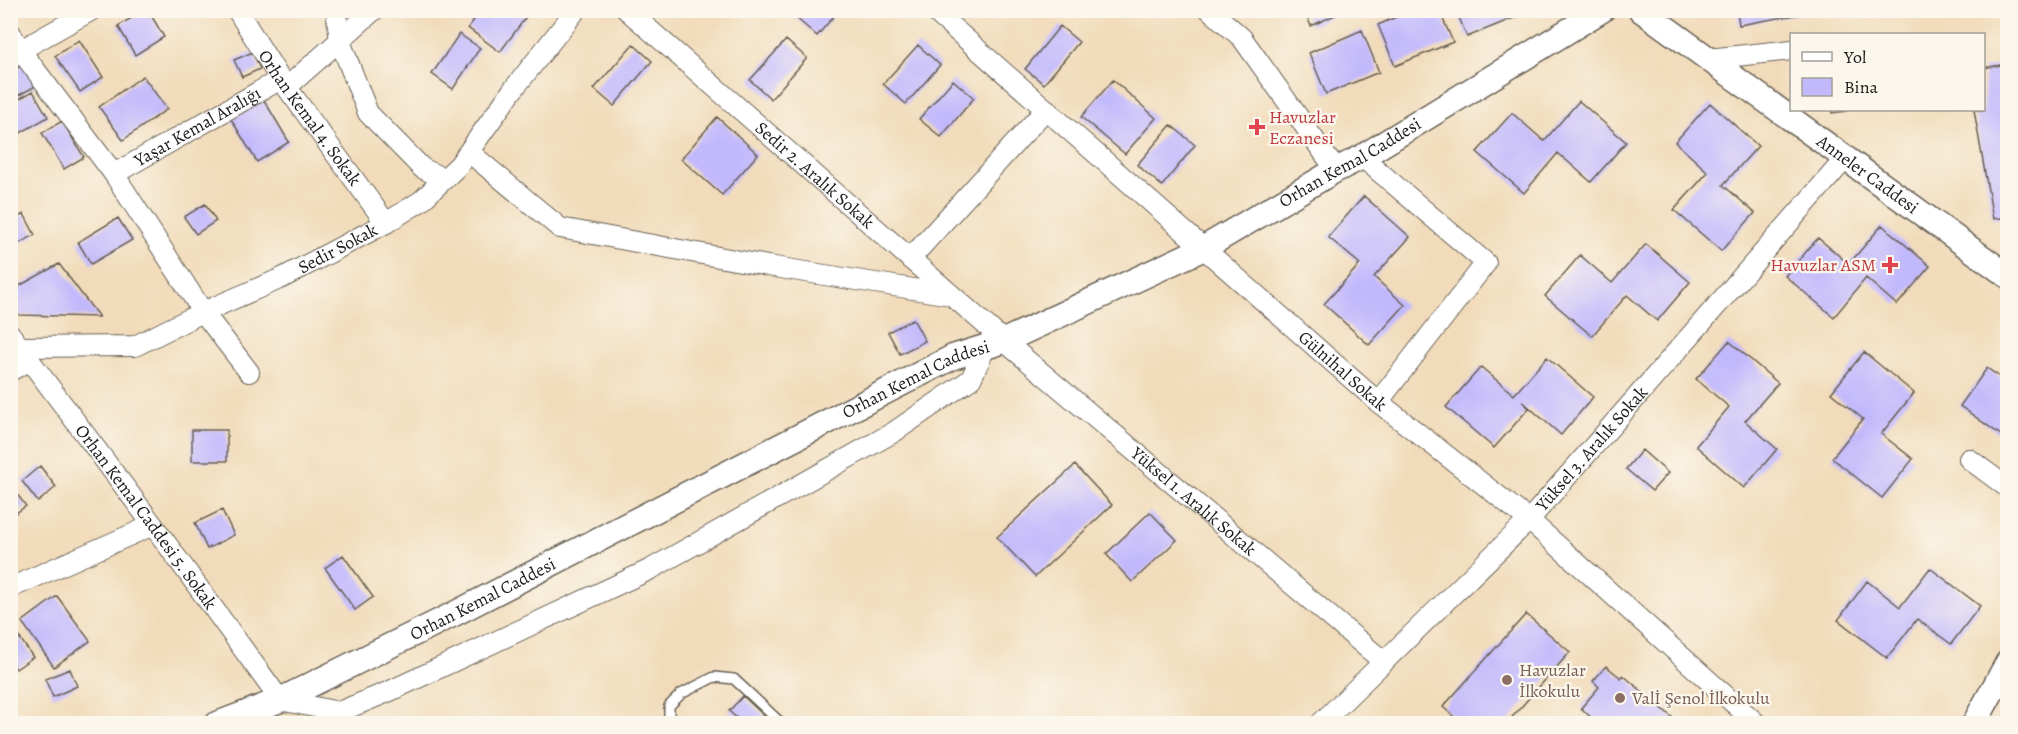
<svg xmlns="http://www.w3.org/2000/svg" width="2018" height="734" viewBox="0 0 2018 734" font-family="Alegreya,serif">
<rect width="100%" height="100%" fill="#fbf7ec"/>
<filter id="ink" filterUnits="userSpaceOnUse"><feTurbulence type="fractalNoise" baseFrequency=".0167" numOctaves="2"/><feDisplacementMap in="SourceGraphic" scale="12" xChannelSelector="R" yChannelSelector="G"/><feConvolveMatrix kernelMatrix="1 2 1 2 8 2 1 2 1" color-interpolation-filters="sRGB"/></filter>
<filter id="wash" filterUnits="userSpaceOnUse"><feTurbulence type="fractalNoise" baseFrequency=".008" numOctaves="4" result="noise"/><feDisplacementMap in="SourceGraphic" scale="24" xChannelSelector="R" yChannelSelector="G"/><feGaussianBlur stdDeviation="1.35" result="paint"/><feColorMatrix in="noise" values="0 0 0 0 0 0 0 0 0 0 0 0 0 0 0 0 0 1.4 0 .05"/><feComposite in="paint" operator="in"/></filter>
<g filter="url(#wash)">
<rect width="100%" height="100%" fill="#f1dbba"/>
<g id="blocks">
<!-- building -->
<path fill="#c2b9fc" d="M145 10H148L164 37 135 55 118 26Z
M481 10H517L526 17 500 52 468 28Z
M800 10H839L817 36 795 17Z
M1304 10H1346L1311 26Z
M1412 10H1439L1453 42 1395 66 1378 25Z
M1456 10H1520L1521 15 1467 37Z
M1737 10H1812V12L1739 25Z
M1060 26 1079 42 1044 84 1025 69Z
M1362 30 1379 72 1326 94 1309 53Z
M459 34 480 48 453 89 432 74Z
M79 40 103 77 80 92 55 56Z
M786 40 807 58 771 99 750 80Z
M633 44 652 61 614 106 594 89Z
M918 45 940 65 906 104 883 84Z
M253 52 260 69 242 77 234 60Z
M28 62 41 83 12 99 10 72Z
M2007 64 2008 217 1993 219 1974 110H1984V68Z
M143 76 167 109 123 140 99 107Z
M953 80 974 98 941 137 919 119Z
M1113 80 1156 118 1125 154 1081 117Z
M33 91 48 117 10 139V104Z
M264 100 289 142 257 162 231 119Z
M1579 101 1626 142 1591 182 1558 153 1524 193 1477 152 1512 113 1544 141Z
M1710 103 1758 146 1723 185 1755 213 1721 251 1674 210 1708 172 1675 142Z
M1832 110H1846V111L1832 113Z
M717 117 758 154 722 195 681 159Z
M62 121 84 157 64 169 42 133Z
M1171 125 1195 145 1162 186 1137 165Z
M1364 196 1410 237 1374 277 1405 305 1369 345 1324 304 1360 264 1328 237Z
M205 204 216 221 196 234 184 217Z
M24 214 35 235 10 248V221Z
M118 218 132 240 91 264 78 242Z
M1882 225 1930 266 1897 305 1866 278 1834 317 1785 276 1818 238 1849 264Z
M1646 244 1690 282 1657 321 1627 295 1592 336 1545 296 1580 255 1612 283Z
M59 264 99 317 19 315 10 296V291Z
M913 319 925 341 900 354 888 332Z
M1729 341 1778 383 1745 421 1777 449 1744 488 1696 446 1729 407 1696 379Z
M1864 352 1914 393 1881 434 1913 459 1882 498 1832 458 1863 419 1831 393Z
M1547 357 1593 397 1561 435 1522 401 1529 408 1494 448 1446 407 1481 367 1514 395Z
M1987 368 2008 383V440L1960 406Z
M192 430H227V461H192Z
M1642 450 1668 473 1652 491 1626 469Z
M1075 465 1112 505 1035 577 997 537Z
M40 466 56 487 38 502 22 481Z
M10 485 26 506 10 517Z
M222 510 234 535 207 549 195 523Z
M1150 512 1177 540 1132 582 1106 554Z
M343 555 373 597 355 610 325 568Z
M1930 568 1980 606 1951 644 1917 619 1887 658 1838 620 1867 581 1900 607Z
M57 596 90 641 54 667 22 622Z
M1526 614 1570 652 1506 724H1462L1443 707Z
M10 624 33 657 16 669 10 661Z
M1606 666 1621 678 1623 675 1680 724H1598L1581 708 1599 687 1593 681Z
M70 669 77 686 53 697 45 679Z
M743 696 773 724H743L729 711Z"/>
</g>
</g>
<g filter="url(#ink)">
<use href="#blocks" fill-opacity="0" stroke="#675f53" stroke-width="1.5"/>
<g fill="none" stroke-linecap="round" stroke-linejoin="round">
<defs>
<path id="service" d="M669 724V706L681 694 714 677 734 679 782 724"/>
<g id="minor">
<path id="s1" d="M237 10 277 74 386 223"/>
<path d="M336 10 340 41 368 113 422 168 444 179"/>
<path id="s2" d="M627 10 1004 341 1384 662"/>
<path id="s3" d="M933 10 1378 402 1529 520 1757 724"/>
<path d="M1210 10 1242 38 1336 170"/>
<path d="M10 32 21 51 114 174 203 312 249 372"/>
<path d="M10 56 92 10"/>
<path d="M1708 59 1792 50"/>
<path d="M287 87 374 10"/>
<path d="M469 152 560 228 768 266 951 295"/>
<path d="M1362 157 1486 263 1378 402"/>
<path id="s4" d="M114 174 281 79"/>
<path d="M910 259 1046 109"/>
<path id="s5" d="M10 334 153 525 280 700 339 712 390 691 651 569 894 432 971 379 986 346"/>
<path id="s6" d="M20 347 135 346 203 312 282 278 386 223 421 201 459 165 512 91 576 10"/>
<path d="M10 371 30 360"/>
<path d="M1969 459 2008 488"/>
<path d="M10 588 153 525"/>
<path id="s7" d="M1320 724 1529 520 1845 159"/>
</g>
<g id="tertiary">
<path id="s8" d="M1641 10 2008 276"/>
<path id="s9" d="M217 724 280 700 454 614 953 357 1004 341 1204 248 1336 170 1362 157 1602 10"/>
<path d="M1974 724 2008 662"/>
</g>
</defs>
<!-- service casing -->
<use href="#service" stroke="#675f53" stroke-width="12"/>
<!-- minor casing -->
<use href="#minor" stroke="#675f53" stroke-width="22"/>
<!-- tertiary casing -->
<use href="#tertiary" stroke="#675f53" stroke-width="27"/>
<!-- service -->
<use href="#service" stroke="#fff" stroke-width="9"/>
<!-- minor -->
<use href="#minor" stroke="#fff" stroke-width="20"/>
<!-- tertiary -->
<use href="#tertiary" stroke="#fff" stroke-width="24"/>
</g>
</g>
<!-- markers -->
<g fill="#e0444e" stroke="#fbf7ec" stroke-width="2">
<path d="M1254 118h6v6h6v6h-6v6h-6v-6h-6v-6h6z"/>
<path d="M1887 256h6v6h6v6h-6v6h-6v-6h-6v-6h6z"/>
</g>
<g fill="#8d6e63" stroke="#fbf7ec" stroke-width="2">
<circle cx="1507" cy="680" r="6"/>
<circle cx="1620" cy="698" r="6"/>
</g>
<g text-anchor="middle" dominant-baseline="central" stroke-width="4.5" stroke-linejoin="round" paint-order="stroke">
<!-- health labels -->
<g font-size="18" fill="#be3a42" stroke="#fbf7ec" text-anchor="start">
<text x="1269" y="117">Havuzlar<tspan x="1269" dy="21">Eczanesi</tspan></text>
<text x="1876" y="265" text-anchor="end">Havuzlar ASM</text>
</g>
<!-- street labels -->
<g font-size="18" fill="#1c1c1c" stroke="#fbf7ec">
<text stroke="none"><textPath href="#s1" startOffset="130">Orhan Kemal 4. Sokak</textPath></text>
<text stroke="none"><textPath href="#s4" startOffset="96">Yaşar Kemal Aralığı</textPath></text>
<text stroke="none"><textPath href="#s9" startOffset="1266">Orhan Kemal Caddesi</textPath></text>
<text stroke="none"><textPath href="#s8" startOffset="280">Anneler Caddesi</textPath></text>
<text stroke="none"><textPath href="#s2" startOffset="250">Sedir 2. Aralık Sokak</textPath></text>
<text stroke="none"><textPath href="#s6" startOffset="340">Sedir Sokak</textPath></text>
<text stroke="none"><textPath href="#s3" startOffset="546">Gülnihal Sokak</textPath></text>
<text stroke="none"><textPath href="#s9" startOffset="780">Orhan Kemal Caddesi</textPath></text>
<text stroke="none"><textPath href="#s7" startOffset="387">Yüksel 3. Aralık Sokak</textPath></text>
<text stroke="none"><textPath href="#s2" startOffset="750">Yüksel 1. Aralık Sokak</textPath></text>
<text stroke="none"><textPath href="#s5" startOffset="228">Orhan Kemal Caddesi 5. Sokak</textPath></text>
<text stroke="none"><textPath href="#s9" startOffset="294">Orhan Kemal Caddesi</textPath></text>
</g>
<!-- education labels -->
<g font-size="18" fill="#785e54" stroke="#fbf7ec" text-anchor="start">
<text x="1519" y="670">Havuzlar<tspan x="1519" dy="21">İlkokulu</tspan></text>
<text x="1632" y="698">Valİ Şenol İlkokulu</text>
</g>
</g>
<!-- margin -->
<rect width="2018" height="734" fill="none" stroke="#fbf7ec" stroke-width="36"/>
<!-- legend -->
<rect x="1790" y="33" width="195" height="78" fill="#fbf7ec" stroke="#a29f99" stroke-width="1.5"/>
<rect x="1802" y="52" width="30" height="9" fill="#ffffff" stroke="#a29f99" stroke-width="1.5"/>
<text x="1844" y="63" font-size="18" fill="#1c1c1c">Yol</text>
<rect x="1802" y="78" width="30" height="18" fill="#c2b9fc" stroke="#a29f99" stroke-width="1.5"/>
<text x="1844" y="93" font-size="18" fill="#1c1c1c">Bina</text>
</svg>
